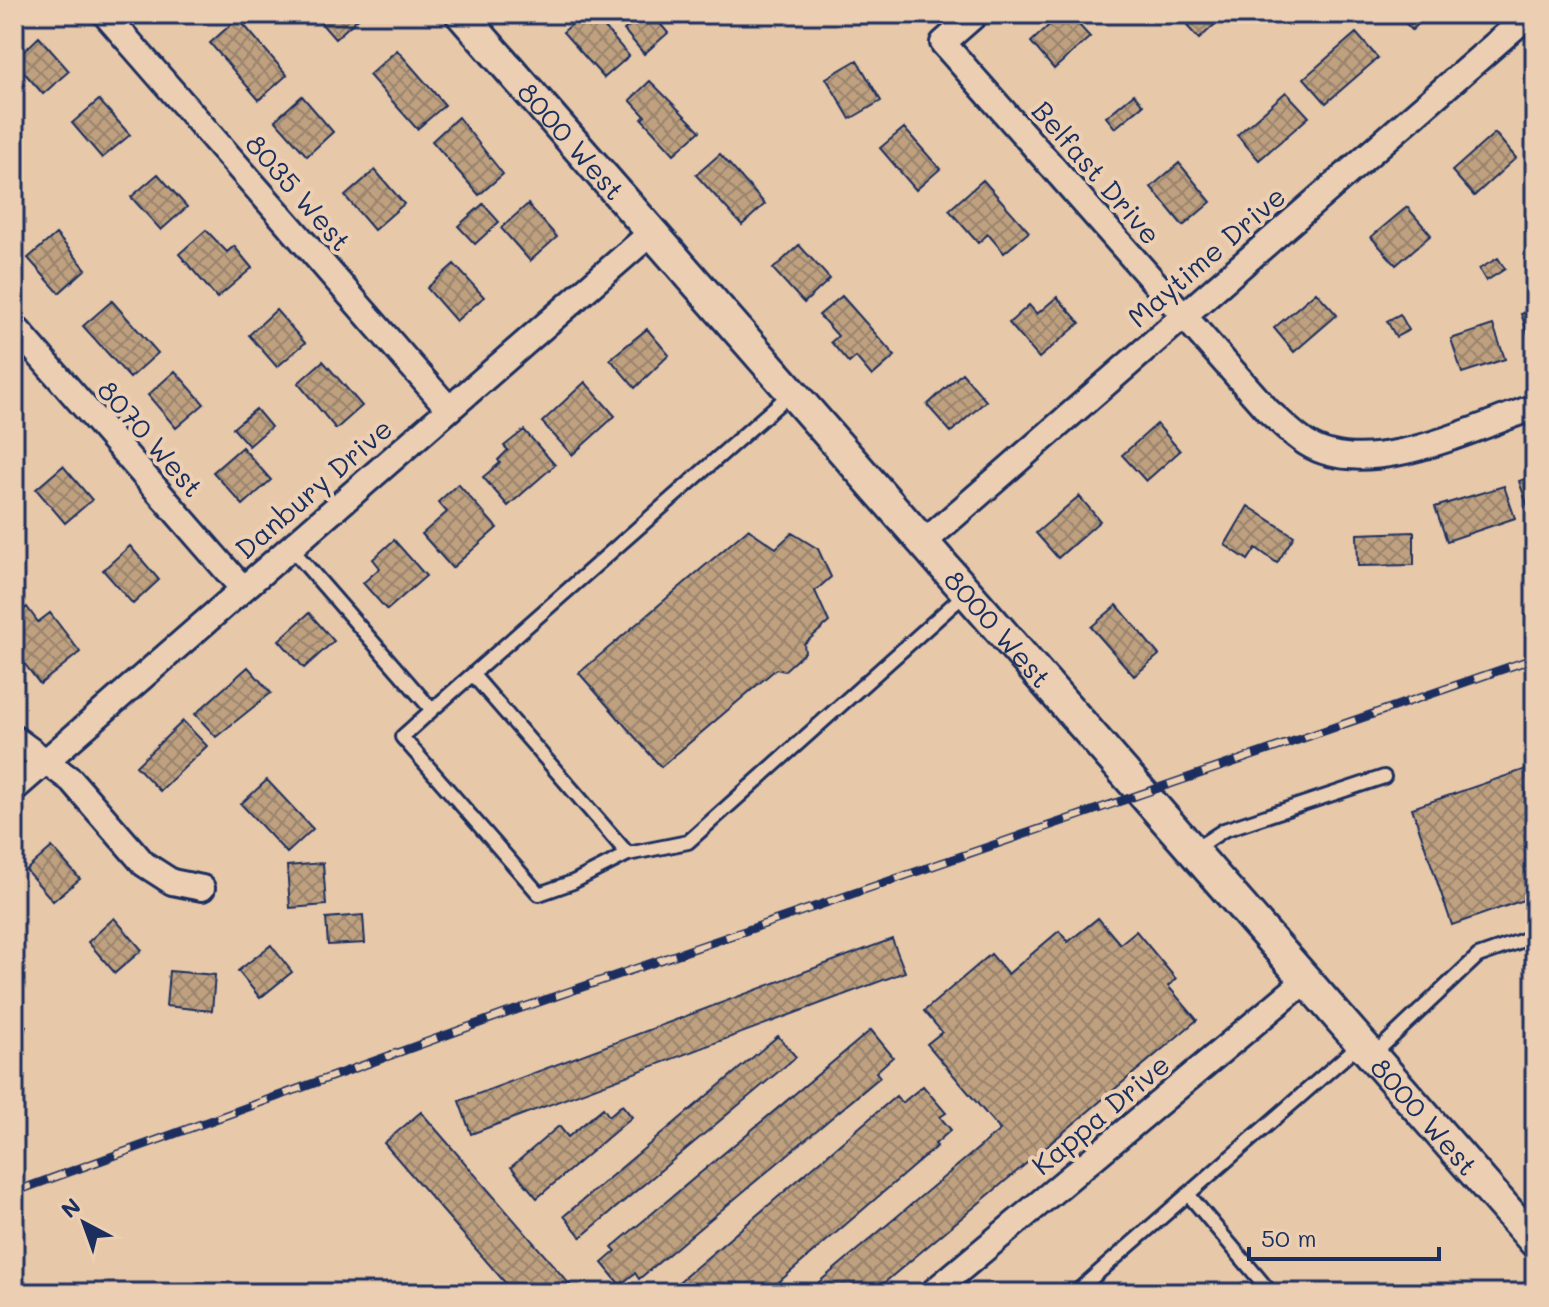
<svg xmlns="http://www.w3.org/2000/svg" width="1549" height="1307" viewBox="0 0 1549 1307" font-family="Mali,sans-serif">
<defs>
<pattern id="building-cross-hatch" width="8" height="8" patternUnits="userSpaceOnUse" patternTransform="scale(2)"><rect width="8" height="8" fill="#bfa180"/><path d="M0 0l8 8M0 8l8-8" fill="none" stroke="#9a846c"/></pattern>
</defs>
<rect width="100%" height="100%" fill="#e7c8a9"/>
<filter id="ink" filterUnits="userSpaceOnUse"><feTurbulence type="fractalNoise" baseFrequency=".0125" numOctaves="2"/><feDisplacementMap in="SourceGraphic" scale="16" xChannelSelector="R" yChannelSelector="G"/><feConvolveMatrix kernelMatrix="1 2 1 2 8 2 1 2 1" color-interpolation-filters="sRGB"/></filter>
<g filter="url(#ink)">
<!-- building -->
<path fill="url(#building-cross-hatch)" stroke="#1b2f5e" stroke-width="2" d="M313 14H363L335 39Z
M584 14H593L629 56 604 78 563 32Z
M642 14H652L668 33 644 54 624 30Z
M1061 14H1069L1090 37 1054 69 1031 42Z
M1200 14H1226L1199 39 1187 26Z
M1397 14H1429L1412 30Z
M238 18 287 75 259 100 210 43Z
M1356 33 1378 58 1326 103 1304 78Z
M39 37 69 71 43 94 14 61Z
M397 50 445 105 417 129 369 75Z
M857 60 881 101 850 119 826 78Z
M650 81 700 131 674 154 642 119 645 116 630 100Z
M1286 92 1309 117 1259 160 1237 135Z
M1134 94 1143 105 1115 128 1106 117Z
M302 96 333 132 307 156 275 120Z
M99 100 130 135 102 158 72 123Z
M458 117 503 174 479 195 432 141Z
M904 128 940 169 916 190 880 148Z
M1495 133 1516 158 1474 196 1452 171Z
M720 154 765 204 742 225 696 175Z
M1179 163 1211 202 1183 226 1151 187Z
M375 170 404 204 374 230 345 196Z
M158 174 187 207 161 230 131 197Z
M983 180 1029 232 1004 253 988 234 978 243 949 210Z
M483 204 499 222 475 244 458 226Z
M528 204 557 237 530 261 501 228Z
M1407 207 1431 235 1396 265 1371 237Z
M206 230 227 252 234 246 252 268 217 298 179 254Z
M56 234 86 269 59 293 28 258Z
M799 245 830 279 804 303 773 269Z
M1498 258 1505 269 1486 281 1479 269Z
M454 264 484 297 456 321 427 288Z
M1316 292 1337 315 1294 352 1274 328Z
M842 296 895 356 872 376 856 357 849 363 831 342 838 336 819 315Z
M1057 297 1080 323 1039 358 1009 323 1029 305 1037 314Z
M112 301 158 353 130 378 83 326Z
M276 310 305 343 277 367 249 335Z
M1535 310V347L1533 348 1521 314Z
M1400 314 1409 330 1396 337 1387 321Z
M1493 325 1505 359 1462 373 1451 339Z
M647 329 669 355 635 388 610 359Z
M323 361 362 406 336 429 298 383Z
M175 371 204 404 176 428 148 395Z
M962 373 986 401 951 432 927 405Z
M585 382 615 416 572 455 542 422Z
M256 409 271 427 249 446 233 428Z
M1157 424 1180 451 1146 481 1122 455Z
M524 430 555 465 508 506 483 477 500 463 498 460 508 450 504 446Z
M242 447 271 480 243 505 213 472Z
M63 466 92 500 65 523 36 489Z
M1535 475V511L1530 513 1519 481Z
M458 484 497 528 452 568 422 534 447 512 438 502Z
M1504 486 1515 518 1447 541 1435 507Z
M1079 496 1100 521 1058 558 1036 533Z
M1248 506 1294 536 1277 563 1256 548 1248 560 1225 545Z
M748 529 776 548 792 533 818 549 831 577 815 591 829 622 804 644 805 652 784 671 776 669 661 767 579 673Z
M1414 532V565L1358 566 1357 534Z
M394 540 426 576 387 610 363 583 380 568 373 559Z
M130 546 159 580 133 604 103 570Z
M1117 605 1159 655 1134 676 1091 627Z
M27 607 38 622 50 613 80 652 40 684 14 650V617Z
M309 613 334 641 304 668 279 640Z
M248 667 271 693 216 737 195 714Z
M183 721 207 746 160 791 136 766Z
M1535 766V896L1452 925 1412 808Z
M267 780 313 829 287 853 241 804Z
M52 847 80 879 53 901 26 870Z
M323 863 326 905 290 908 287 866Z
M363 915 365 943 328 945 326 918Z
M114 918 142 950 115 973 88 942Z
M1098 918 1120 944 1136 931 1176 979 1168 986 1197 1020 872 1293H806L1000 1130 927 1044 942 1032 924 1011 991 954 1008 974 1059 931 1068 942Z
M892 939 905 972 471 1134 459 1101Z
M271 945 292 972 260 998 238 971Z
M169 971 215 975 212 1011 166 1006Z
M14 1022 26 1026 14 1064Z
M871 1030 893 1057 876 1072 880 1077 639 1279 635 1273 620 1285 602 1263 616 1251 612 1247Z
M778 1036 796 1057 581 1237 564 1216Z
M923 1086 946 1113 940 1117 951 1130 935 1144 937 1146 766 1293H666L896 1096 902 1103Z
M622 1105 632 1117 537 1198 511 1167 559 1126 568 1137 603 1108 609 1116Z
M421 1112 577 1293H514L384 1143Z"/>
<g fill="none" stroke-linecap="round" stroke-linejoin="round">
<defs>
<path id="service" d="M291 548 432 710 790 394
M473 675 628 854 688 842 966 593
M432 710 402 737 539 894 573 882 628 854
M1192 851 1224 830 1384 777
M1372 1056 1478 956 1535 936
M1188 1194 1271 1293
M1075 1293 1360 1044"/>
<path id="minor" d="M105 14 449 409
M976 14 943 43 1268 411C1280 421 1292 434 1306 443 1367 482 1472 428 1535 407
M14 326 243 589
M922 544 1530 14
M14 738 71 780 144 864 172 882 202 888
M14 789 651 233
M932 1293 1306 980"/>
<g id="tertiary">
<path id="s1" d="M461 14 1535 1242"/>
</g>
</defs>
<!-- service casing -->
<use href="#service" stroke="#1b2f5e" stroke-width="18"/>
<!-- minor casing -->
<use href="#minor" stroke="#1b2f5e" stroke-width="30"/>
<!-- tertiary casing -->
<use href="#tertiary" stroke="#1b2f5e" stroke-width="36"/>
<!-- service -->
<use href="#service" stroke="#eccfb2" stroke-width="12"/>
<!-- minor -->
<use href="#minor" stroke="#eccfb2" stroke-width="24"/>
<!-- tertiary -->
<use href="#tertiary" stroke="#eccfb2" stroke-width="30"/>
<defs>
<path id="rail" d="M14 1192 507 1013 1535 658"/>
</defs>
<!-- rail casing -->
<use href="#rail" stroke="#1b2f5e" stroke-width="9"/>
<!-- rail -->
<use href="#rail" stroke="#eccfb2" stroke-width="6" stroke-dasharray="18" stroke-linecap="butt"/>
</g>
</g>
<g text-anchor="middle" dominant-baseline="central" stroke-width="8" stroke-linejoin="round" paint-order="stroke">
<!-- street labels -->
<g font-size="28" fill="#1b2f5e" stroke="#eccfb2">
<text stroke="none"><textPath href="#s1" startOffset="168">8000 West</textPath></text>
<text transform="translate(1097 172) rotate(49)">Belfast Drive</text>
<text transform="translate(299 192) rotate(49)">8035 West</text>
<text transform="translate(1206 256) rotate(-41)">Maytime Drive</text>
<text transform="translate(151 438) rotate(49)">8070 West</text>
<text transform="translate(313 488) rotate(-41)">Danbury Drive</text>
<text stroke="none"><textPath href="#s1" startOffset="816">8000 West</textPath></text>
<text transform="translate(1100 1114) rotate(-40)">Kappa Drive</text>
<text stroke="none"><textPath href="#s1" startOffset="1464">8000 West</textPath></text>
</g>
</g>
<!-- margin -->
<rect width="1549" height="1307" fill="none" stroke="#eccfb2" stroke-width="48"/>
<rect x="24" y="24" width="1501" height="1259" fill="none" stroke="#1b2f5e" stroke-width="3" filter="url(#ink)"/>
<!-- north arrow -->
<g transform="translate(84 1223) rotate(319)" stroke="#eccfb2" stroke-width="6" paint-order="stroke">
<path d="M0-6L14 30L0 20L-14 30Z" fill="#1b2f5e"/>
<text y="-12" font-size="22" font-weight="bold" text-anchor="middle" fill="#1b2f5e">N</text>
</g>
<!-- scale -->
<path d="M1249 1247v12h190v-12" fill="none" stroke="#1b2f5e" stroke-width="4"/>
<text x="1261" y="1247" font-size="24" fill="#1b2f5e" stroke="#eccfb2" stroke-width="6" paint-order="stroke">50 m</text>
</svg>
